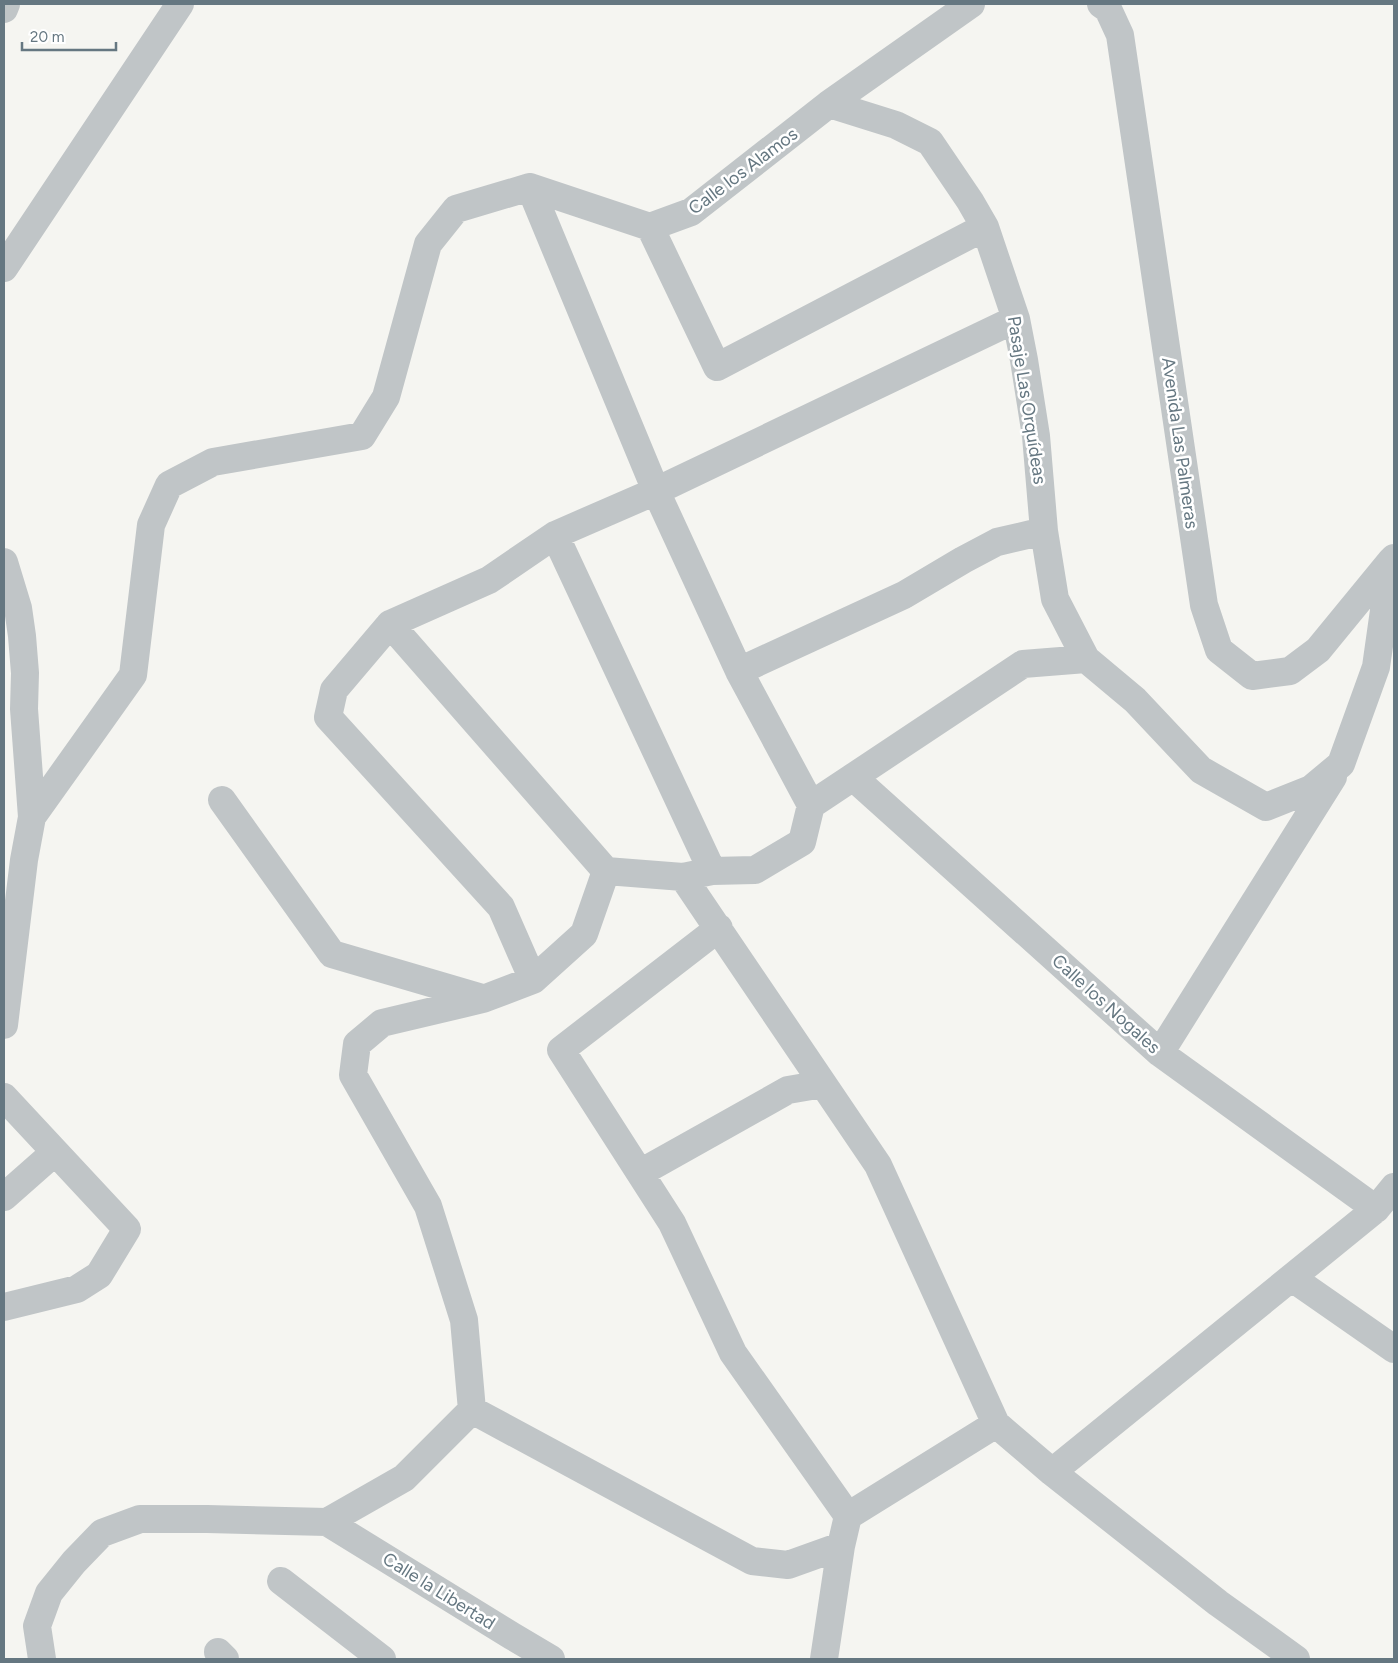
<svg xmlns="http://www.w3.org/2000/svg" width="1398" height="1663" viewBox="0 0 1398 1663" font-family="Figtree,sans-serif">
<rect width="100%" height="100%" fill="#f5f5f1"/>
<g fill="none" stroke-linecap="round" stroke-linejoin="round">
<!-- street -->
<path stroke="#c0c5c7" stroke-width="28" d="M1101 4 1108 9 1120 35 1204 605 1219 650 1252 676 1290 671 1318 650 1391 561
M4 9 6 4
M829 104 896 125 930 142 970 201 985 227 1016 319 1024 360 1036 436 1044 531 1055 599 1086 659 1135 700 1201 770 1266 807 1311 789 1341 764 1376 667 1391 561 1394 558
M650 227 717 367 985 227
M4 268 180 4
M555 535 712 871
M4 562 18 608 22 636 25 673 24 709 32 817
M390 624 606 871
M739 671 904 595 963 560 997 542 1044 531
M853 777 1160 1053 1376 1209
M222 800 332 954 482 998
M811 805 1023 664 1086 659
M683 877 878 1165 996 1424 1052 1472 1218 1603 1296 1659
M719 928 561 1050 672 1223 733 1353 848 1516
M533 980 501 907 328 717 334 690 390 624 489 580 555 535 656 491 1016 319
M4 1025 24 860 32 817 133 675 151 525 169 485 213 462 362 436 386 397 428 244 456 209 530 187 650 227 691 212 829 104 971 4
M1160 1053 1333 777
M4 1097 127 1229 99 1275 77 1289 4 1307
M640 1173 788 1090 823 1084
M4 1197 55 1152
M1292 1278 1394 1349
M472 1410 752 1561 788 1565 841 1546
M1052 1472 1376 1209 1394 1187
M327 1522 512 1636 551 1659
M281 1581 382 1659
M218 1652 225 1659
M42 1659 37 1626 49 1593 74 1562 102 1533 140 1519H207L327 1522 404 1478 472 1410 464 1320 428 1206 353 1075 357 1044 382 1023 483 999 533 980 584 934 606 871 683 877 712 871 755 870 802 842 811 805 739 671 656 491 530 187
M824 1659 841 1546 848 1516 996 1424"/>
</g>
<g text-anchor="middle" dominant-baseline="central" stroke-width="5" stroke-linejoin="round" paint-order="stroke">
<!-- street labels -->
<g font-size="18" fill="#657781" stroke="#fff">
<text transform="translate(743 171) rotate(-37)">Calle los Alamos</text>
<text transform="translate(1027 400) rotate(81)">Pasaje Las Orquídeas</text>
<text transform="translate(1180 443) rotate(82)">Avenida Las Palmeras</text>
<text transform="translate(1106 1004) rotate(42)">Calle los Nogales</text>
<text transform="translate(439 1591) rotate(32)">Calle la Libertad</text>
</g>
</g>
<!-- border -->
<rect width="1398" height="1663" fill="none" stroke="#657781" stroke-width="10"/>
<!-- scale -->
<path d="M22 42v8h94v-8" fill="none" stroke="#657781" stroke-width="2.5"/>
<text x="30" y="42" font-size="15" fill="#657781" stroke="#ffffff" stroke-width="4" paint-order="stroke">20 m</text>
</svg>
